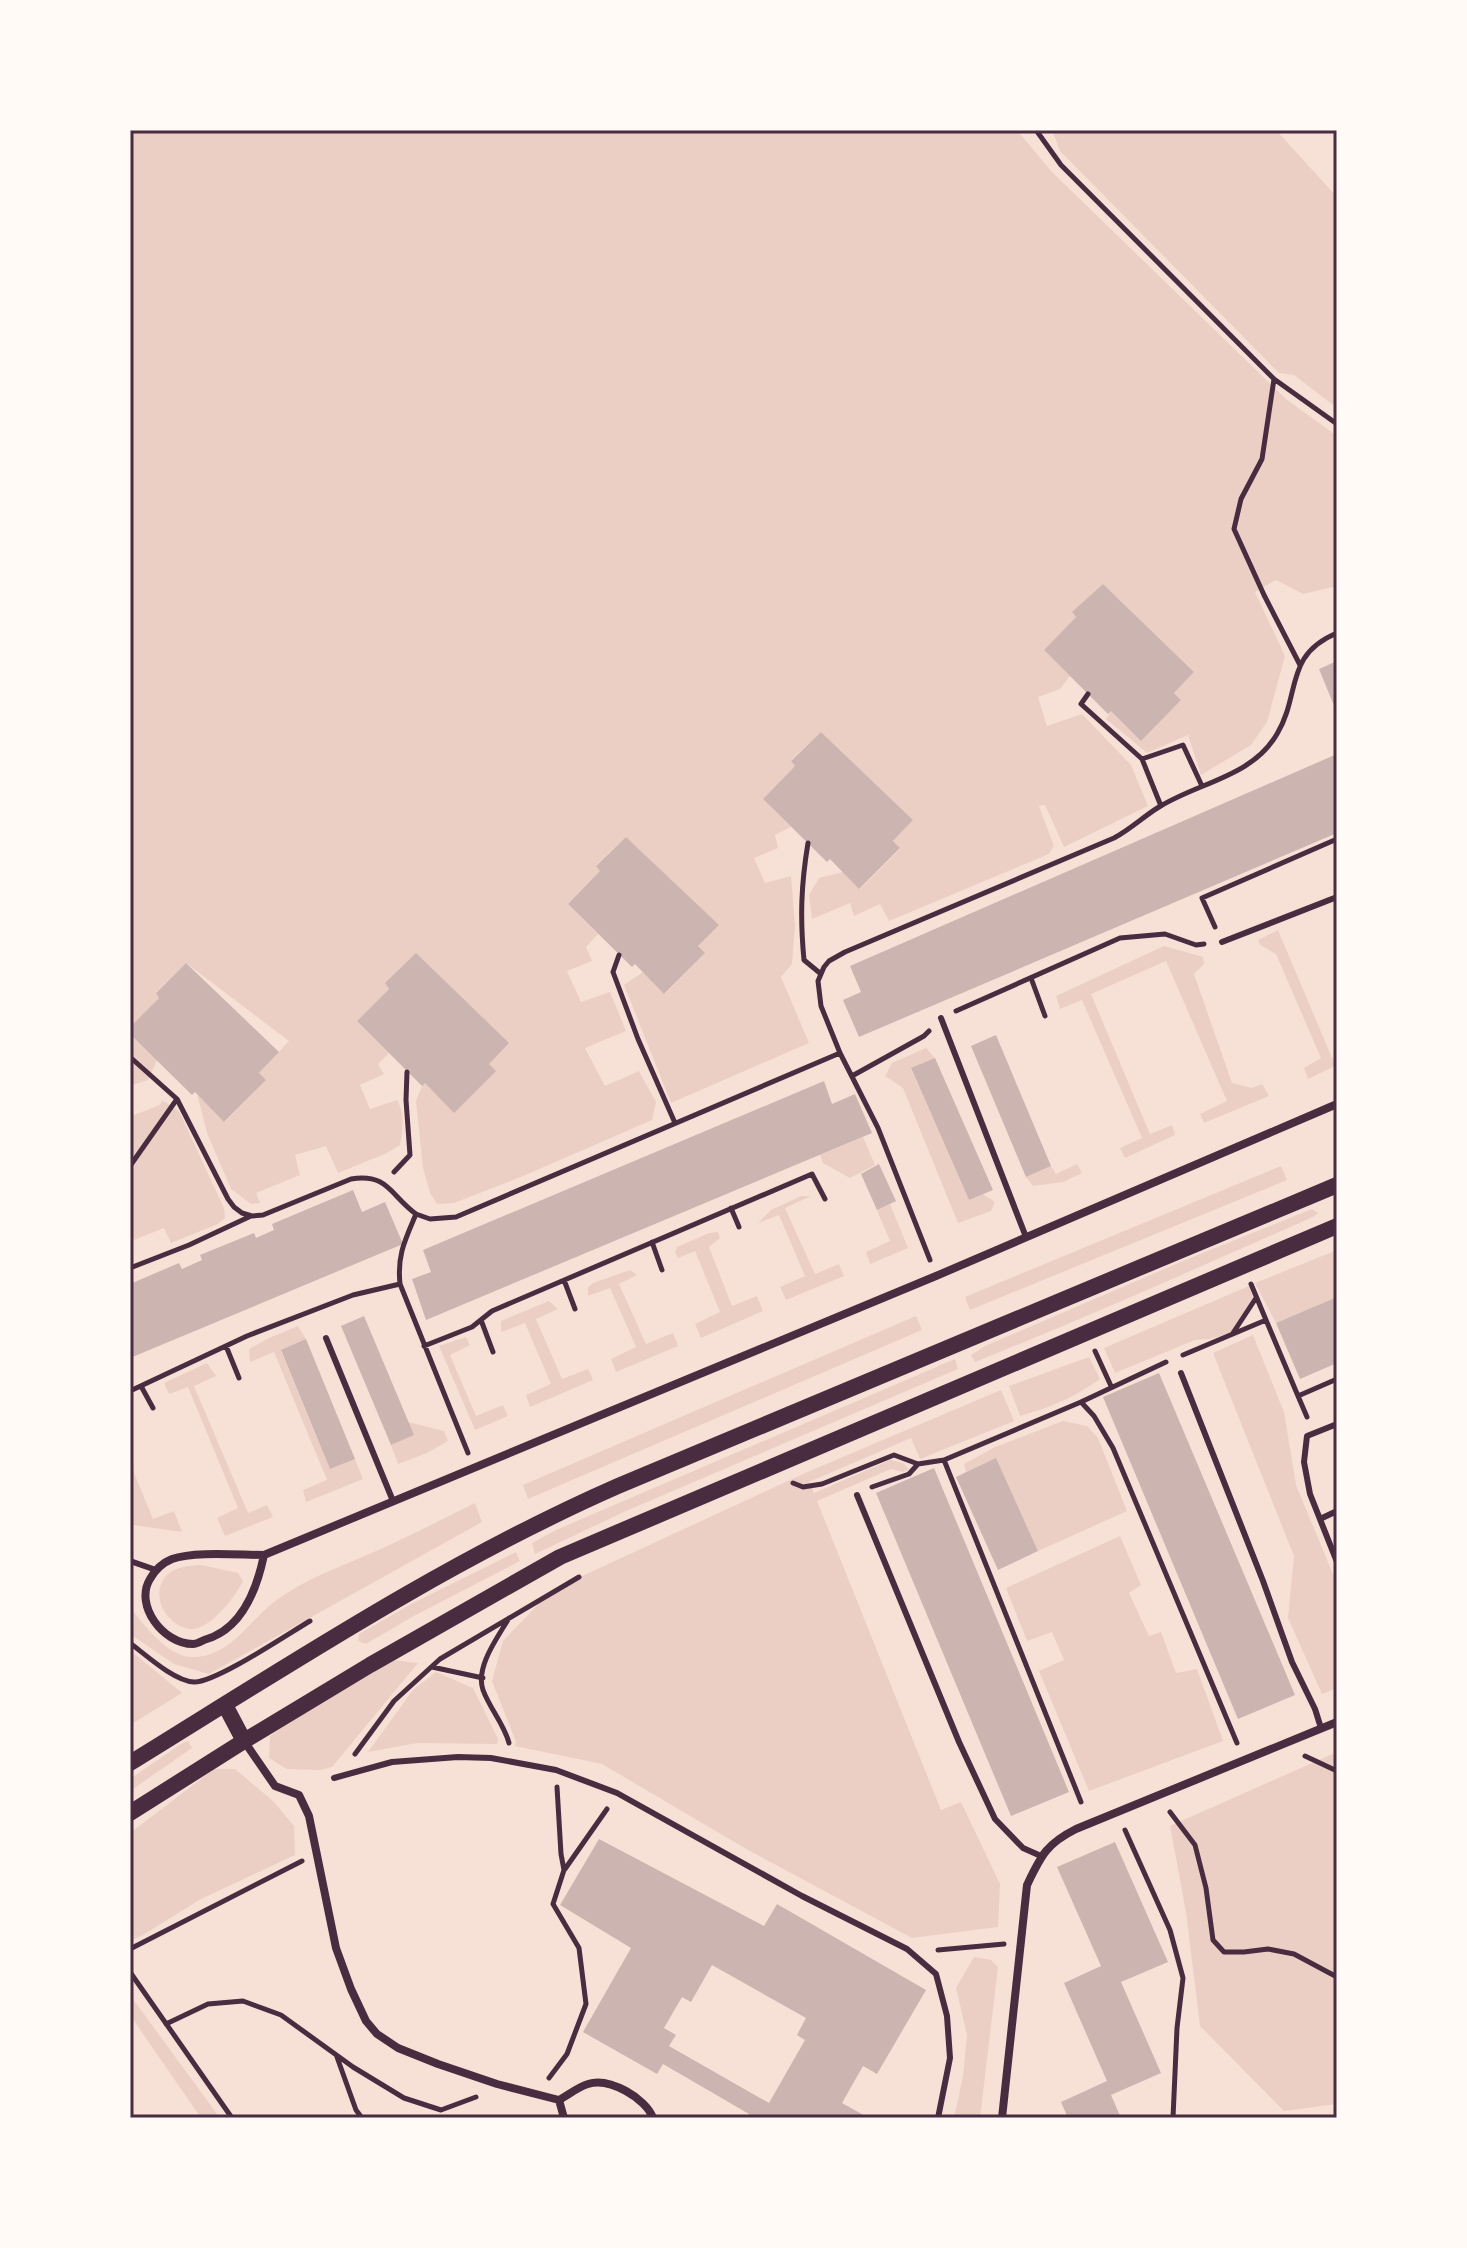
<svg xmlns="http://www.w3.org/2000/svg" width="1467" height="2248" viewBox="0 0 1467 2248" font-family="'Work Sans',sans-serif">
<rect width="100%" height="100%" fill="#f7e1d7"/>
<!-- green -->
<path fill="#ebcfc5" d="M130 130H1017L1051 171 1286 399 1337 436V586L1303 594 1276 580 1255 592 1285 656 1267 722 1251 745 1201 775 1188 735 1147 753 1106 719 1111 711 1181 700 1174 693 1194 672 1103 584 1073 612 1076 617 1044 650 1070 676 1060 689 1038 697 1047 726 1082 714 1131 765 1148 806 1064 847 1045 805 1039 806 1054 846 1049 854 889 921 880 904 854 916 850 903 812 919 809 895 819 878 843 872 860 889 900 849 893 841 913 820 821 732 791 760 795 766 763 799 791 827 775 835 778 848 754 858 765 883 791 876 795 925 792 964 781 977 809 1043 671 1103 624 985 643 972 665 994 704 954 698 946 718 925 626 837 596 865 600 871 568 904 598 934 586 947 592 961 567 971 581 1002 610 992 626 1031 585 1048 605 1086 639 1071 656 1102 652 1120 521 1177 454 1203 437 1204 430 1193 423 1168 416 1101 422 1086 425 1083 495 1070 385 983 389 989 357 1021 389 1053 378 1064 384 1074 360 1085 370 1109 397 1100C405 1113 403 1130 400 1145L387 1153 338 1173 326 1146 295 1155 300 1175 256 1193 260 1203 251 1204 231 1189 207 1133 197 1094 225 1122 265 1081 259 1073 289 1041 186 963 156 992 159 998 130 1027Z
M1052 130H1276L1337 197V408L1294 375 1279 373 1060 151Z
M1278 930 1332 1058 1337 1056V1065L1308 1079 1304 1068 1321 1058 1276 954 1260 945 1258 940Z
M1164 946 1203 957 1204 964 1194 974 1232 1083 1252 1088 1262 1084 1269 1096 1204 1123 1200 1114 1227 1101 1166 961 1091 994 1150 1134 1172 1125 1175 1135 1125 1158 1120 1148 1142 1138 1082 1000 1060 1009 1056 996Z
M130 1034 157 1060 148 1080 130 1086Z
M926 1048 935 1058 911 1069 969 1200 983 1194 995 1202 991 1211 958 1223 903 1088 885 1076 892 1063Z
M162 1100 179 1111 224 1208 225 1218 218 1224 171 1243 164 1228 134 1240 130 1230V1106L134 1115 160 1105Z
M863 1137 875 1165 850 1178 823 1163 820 1155Z
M1077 1164 1082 1173 1063 1182 1033 1186 1026 1177 1051 1166 1056 1174Z
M1281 1166 1287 1180 970 1310 965 1297Z
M801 1196H811L785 1208 815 1274 839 1264 844 1276 786 1300 780 1287 805 1276 779 1215 758 1223 771 1210Z
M890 1204 908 1248 870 1264 866 1252 890 1241 877 1210Z
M1312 1209 1318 1213 1315 1216C1202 1266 1090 1316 975 1362L971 1355 985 1346 1183 1261Z
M718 1232 720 1238 709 1247 732 1306 757 1296 763 1311 701 1338 695 1324 720 1312 695 1251 678 1258 675 1252 677 1247 709 1233Z
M1337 1250V1297L1276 1323 1255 1283Z
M630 1270 637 1275 619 1284 646 1344 673 1333 678 1346 616 1372 611 1359 636 1347 610 1288 588 1296V1287L593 1283Z
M1249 1286 1253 1298 1231 1333 1210 1339 1195 1340 1115 1373 1104 1348Z
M549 1301 558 1309 536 1319 562 1379 588 1369 593 1380 530 1407 526 1395 551 1384 525 1323 501 1332V1321Z
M916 1316 922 1330 528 1499 523 1485Z
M298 1326 306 1339 281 1351 330 1469 355 1459 363 1479 306 1502 303 1490 327 1480 274 1352 250 1362 249 1349 269 1338Z
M1253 1335 1284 1412 1296 1485 1337 1584V1688L1322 1694 1288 1618 1294 1556 1213 1353Z
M466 1337 470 1345 450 1355 476 1416 503 1405 508 1416 475 1430 439 1346Z
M1089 1357 1100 1379C1073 1398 1052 1407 1020 1416L1009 1386Z
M955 1359 958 1369 626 1511 535 1554 532 1543 556 1530Z
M207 1363 216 1376 194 1386 248 1513 267 1505 273 1517 225 1536 217 1518 238 1508 188 1387 169 1394 164 1383Z
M1001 1390 1014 1421 920 1459 911 1438 809 1482 814 1493 890 1460 903 1463 909 1469 903 1472 891 1469 817 1501 941 1810 961 1802 1000 1884 998 1927 912 1938 748 1850 602 1764 515 1746 516 1742 492 1681 503 1641 552 1590 805 1473Z
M1063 1421 1087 1426 1098 1438 1127 1511 1038 1551 996 1459 966 1472 964 1464 995 1447Z
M408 1422 444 1431 448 1441 427 1453 398 1464 391 1445 413 1435Z
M130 1463 153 1519 174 1511 182 1532 133 1525 130 1517Z
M475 1503 482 1522 209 1674 174 1664 130 1634V1607C144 1625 169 1659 195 1657 231 1655 247 1623 273 1603 303 1579 341 1567 376 1551 410 1536 442 1519 475 1503Z
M1120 1536 1141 1585 1129 1593 1149 1636 1161 1632 1176 1673 1197 1669 1223 1741 1089 1791 1039 1671 1064 1660 1052 1632 1027 1641 1006 1588Z
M516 1552 520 1561 412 1617 366 1644 358 1641 359 1634 411 1604Z
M201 1565 238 1573 243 1581C235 1597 209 1632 189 1629 167 1625 149 1596 166 1576 175 1566 189 1566 201 1565Z
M130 1650 182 1693 130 1725Z
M392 1660 418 1663 332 1767 321 1770 287 1769 269 1758 270 1736 305 1710Z
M436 1672 473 1688 498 1739 497 1744 417 1743 368 1752 413 1690Z
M188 1741 192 1748 130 1791V1779L181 1744Z
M1337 1752V2104L1284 2111 1200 2026 1186 1912 1170 1826Z
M214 1769H235L273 1801 294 1826 295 1855 201 1899 143 1935 130 1941V1833Z
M974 1957 991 1960 998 1967 980 2118H954L963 2076 967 2035 956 1988Z
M130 1995 220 2118H201L130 2015Z"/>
<!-- building -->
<path fill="#ccb4b1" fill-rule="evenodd" d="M1103 584 1194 672 1174 693 1181 700 1141 741 1111 711 1108 714 1044 650 1076 617 1072 612Z
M1337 661V713L1319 669Z
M821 732 913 820 893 841 900 848 859 889 830 859 827 862 763 799 795 766 791 761Z
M1337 754V833L859 1037 843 1000 861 992 850 966Z
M626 837 719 925 698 946 705 953 664 994 635 964 632 967 568 904 600 871 596 866Z
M416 953 509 1043 489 1064 496 1071 454 1113 425 1083 422 1086 357 1021 389 989 385 983Z
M186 963 279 1052 259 1073 266 1080 224 1122 195 1092 192 1095 130 1034V1027L159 998 156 993Z
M996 1035 1051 1166 1026 1177 971 1046Z
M935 1058 993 1190 969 1200 911 1068Z
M824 1081 832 1104 855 1094 872 1133 426 1320 412 1279 431 1272 423 1250Z
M879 1164 896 1201 877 1210 861 1174Z
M353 1190 362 1212 385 1202 403 1244 130 1358V1284L179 1263 182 1269 202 1260 200 1255 254 1233 256 1238 274 1230 272 1224Z
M1337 1297V1363L1300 1379 1276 1323Z
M364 1316 414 1435 391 1445 341 1326Z
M306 1339 355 1459 330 1469 281 1350Z
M1159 1373 1295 1695 1238 1719 1103 1397Z
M996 1458 1038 1551 998 1570 956 1477Z
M934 1468 1069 1792 1011 1816 876 1493Z
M599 1839 764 1926 777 1904 926 1990 877 2074 863 2066 842 2103 869 2118H746L749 2114 663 2064 657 2074 583 2032 631 1948 560 1905ZM712 1965 806 2018 797 2035 805 2040 769 2103 669 2046 676 2035 664 2028 682 1997 691 2002Z
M1115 1842 1168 1962 1121 1982 1161 2073 1111 2095 1121 2118H1068L1061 2102 1107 2081 1064 1983 1101 1966 1057 1867Z"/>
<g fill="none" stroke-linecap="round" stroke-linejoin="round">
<!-- path -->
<path stroke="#4a2c40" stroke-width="5" d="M1036 130 1061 165 1274 379 1337 424
M1274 379 1262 459 1241 499 1234 529 1264 595 1300 665
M1088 694 1081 704 1142 759 1161 806
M1142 759 1183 745 1202 786
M808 843C801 885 800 918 804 960L821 974
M1215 927 1202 898 1337 839
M619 955 613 972 638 1039 675 1123
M1031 978 1045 1016
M956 1011 1120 938 1165 934 1196 945 1204 944
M130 1057 177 1099 228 1199 234 1207 242 1213 252 1216 263 1215 351 1179C388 1173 390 1195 416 1214
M852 1076 924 1036 929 1031
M130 1166 177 1099
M394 1172 410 1155 406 1100 407 1072
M731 1208 739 1227
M652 1242 662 1270
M930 1260 878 1128 840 1053 821 1006 818 981 824 967 829 961 845 952 1114 838C1131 829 1144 816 1159 807 1199 782 1252 777 1277 734 1301 694 1284 655 1337 633
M130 1268 189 1245 251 1216
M564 1280 575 1309
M1251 1284 1266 1320
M481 1320 493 1352
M1233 1333 1256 1298
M226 1346 239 1378
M424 1346 472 1327 492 1311 812 1174 825 1199
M1095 1351 1111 1386
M1183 1355 1266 1320 1298 1396 1337 1379
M141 1386 153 1408
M130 1391 247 1336 353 1295 400 1284
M1298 1396 1307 1417
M1081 1402 1094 1416 1113 1448 1237 1743
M468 1453 400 1284C397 1255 405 1240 416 1214L430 1219 456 1217 840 1053
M944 1460 1081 1402 1166 1362
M793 1483 803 1487 822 1484 894 1455 918 1464 944 1460 1081 1802
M872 1487 909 1474 918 1464
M509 1618C498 1637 475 1667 483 1690 490 1709 504 1724 509 1743
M130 1643C146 1655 174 1681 194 1682 215 1683 288 1634 310 1621
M432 1667 483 1678
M355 1754 394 1701 440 1659 579 1577
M1305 1756 1337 1771
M1170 1812 1195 1845 1206 1888 1213 1940 1224 1952H1244L1268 1949 1294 1954 1337 1977
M1125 1830 1170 1930 1183 1978 1177 2028 1173 2118
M565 1869 607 1809
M130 1949 302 1861
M938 1950 1004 1944
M130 1972 232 2118
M166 2024 208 2004 243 2001 281 2015 353 2067 404 2098 441 2110 476 2097
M337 2057 356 2110 362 2118
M549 2078 567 2054 586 2004 579 1948 553 1904 564 1870 561 1854 557 1787"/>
<!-- service -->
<path stroke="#4a2c40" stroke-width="6" d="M1222 942 1337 897
M941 1018 1026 1237
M326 1338 393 1501
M1181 1373 1263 1581 1292 1662 1315 1709 1321 1728
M1337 1424 1307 1436 1304 1462 1310 1494 1337 1562
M857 1495 959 1742 995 1819 1023 1848 1041 1856
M1320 1519 1337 1511
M130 1561 156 1570
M334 1778 392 1762 458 1757 491 1758 556 1770 617 1793 802 1896 907 1949 936 1974 947 2016 950 2058 938 2118"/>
<!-- minor -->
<path stroke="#4a2c40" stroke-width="8" d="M264 1555C257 1589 242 1630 204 1640 200 1642 197 1644 193 1644 163 1644 134 1605 150 1579 155 1570 162 1563 172 1559 194 1551 239 1555 264 1555L936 1276 1337 1104
M244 1741 275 1786 299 1795 309 1816 336 1948 351 1989 366 2021 377 2034 398 2048 438 2064 497 2084 559 2100C568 2095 578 2087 588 2084 609 2077 646 2098 653 2118
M559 2100 564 2118
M1002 2118 1027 1885C1041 1856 1046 1844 1076 1829L1337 1722"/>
<!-- secondary -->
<path stroke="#4a2c40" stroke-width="16" d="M225 1705 244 1741
M130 1763C289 1665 447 1561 618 1486L1337 1185
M130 1813 244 1741 370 1665 560 1557 1337 1226"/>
</g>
<!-- border -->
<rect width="1467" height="2248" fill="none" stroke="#fffaf5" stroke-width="264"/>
<rect x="132" y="132" width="1203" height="1984" fill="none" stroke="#4a2c40" stroke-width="3"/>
</svg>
